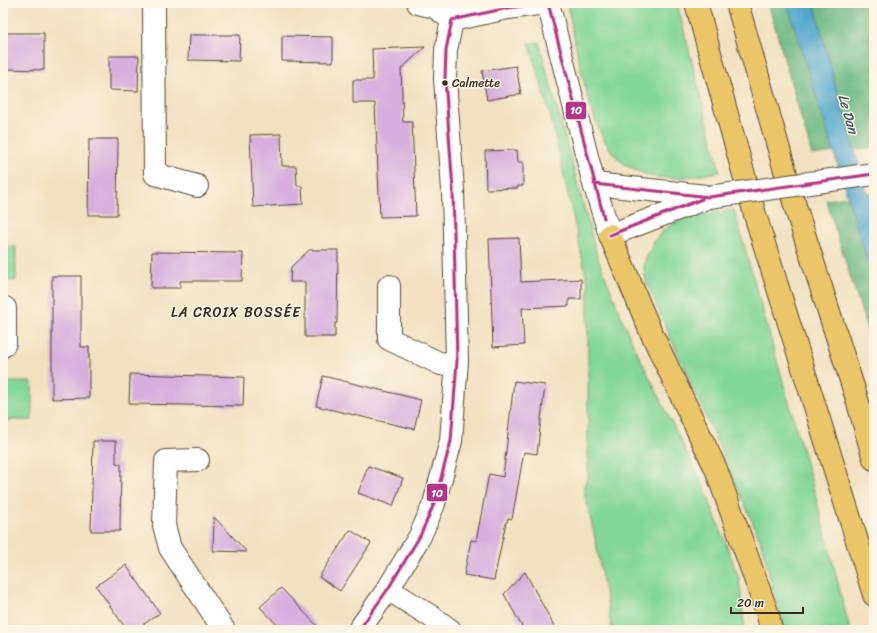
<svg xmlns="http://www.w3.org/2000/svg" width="877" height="633" viewBox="0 0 877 633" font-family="Sriracha,sans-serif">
<rect width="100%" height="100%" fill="#fcf5e5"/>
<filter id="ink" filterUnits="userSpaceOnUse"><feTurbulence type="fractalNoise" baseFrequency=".025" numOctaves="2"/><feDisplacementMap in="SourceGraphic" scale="8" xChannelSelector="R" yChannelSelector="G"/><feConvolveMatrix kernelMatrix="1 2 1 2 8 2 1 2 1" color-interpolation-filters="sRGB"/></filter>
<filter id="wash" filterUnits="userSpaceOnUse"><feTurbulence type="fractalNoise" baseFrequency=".012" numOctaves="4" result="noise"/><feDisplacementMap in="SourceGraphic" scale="16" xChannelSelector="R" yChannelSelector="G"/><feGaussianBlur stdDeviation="0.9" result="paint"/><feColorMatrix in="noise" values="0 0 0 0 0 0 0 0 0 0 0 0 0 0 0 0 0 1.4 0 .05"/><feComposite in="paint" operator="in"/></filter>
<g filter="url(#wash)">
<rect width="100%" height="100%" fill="#f1e1c1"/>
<!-- green -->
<path fill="#82d699" stroke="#5e805c" d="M567 3H677L720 172C698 175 674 181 651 176 637 172 622 165 613 153 587 122 576 43 567 3Z
M539 42 598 259 631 340 704 487 739 578 745 630H612L594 533 583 488 588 477V284L553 126 529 43Z
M734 210 815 494 850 630H784L760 539 646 282C645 276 644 270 644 264 645 259 648 254 650 250 664 215 702 214 734 210Z
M3 247H16V280L3 281Z
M3 382H32V420H3Z"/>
<!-- forest -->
<path fill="#69b781" stroke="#527050" d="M768 3H874V147L812 155Z
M874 193V351L826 200Z"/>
<!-- water -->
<path fill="#50a6cd" stroke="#466876" d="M787 3H814L835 84 874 215V281Z"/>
<g id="blocks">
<!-- building -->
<path fill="#d6afde" d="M3 33H44V70L3 69Z
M189 35H240L239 61 188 60Z
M282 36 333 37V62L282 61Z
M425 47 401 69 403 122H412L416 216 380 217 375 103H353V80H373L372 49Z
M109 56H139L138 91 109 90Z
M516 66 521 94 487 100 482 71Z
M281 134 282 166H296L297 186H302L303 204 253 207 250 135Z
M89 139H118L117 215H88Z
M517 150 518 162H523V186H518V188L486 189 485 151Z
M519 238 521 282 581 279V299H569V306L522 308 524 345 493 347 489 239Z
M309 250H338L337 323H335V337H305V282H290L291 267Z
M152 252 243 253 242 281H180V288H151Z
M52 276H81V347H89V398L52 399Z
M130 374 244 377 243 406 129 404Z
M323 376 421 400 414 429 316 406Z
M514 381 545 385 537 454 524 452 512 519 508 518 507 522H506L494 580 464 575 471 540 476 541 489 474 503 477Z
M93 441H116V463L121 464 120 531H91Z
M368 466 403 478 393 506 358 493Z
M214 517 247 552 213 551Z
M350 530 371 543 340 591 319 577Z
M126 565 160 613 135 630H127L96 586Z
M525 572 547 613 556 630H524L504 594Z
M281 588 321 630H282L260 607Z"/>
</g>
</g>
<g filter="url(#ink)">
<use href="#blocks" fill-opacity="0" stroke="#564536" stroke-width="1"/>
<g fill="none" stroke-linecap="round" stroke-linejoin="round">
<defs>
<path id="minor" d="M154 3 155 174 197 186
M418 3 435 7 452 20 508 8 545 3
M389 286V339L441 364 457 361
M3 346 5 343V308
M198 460 166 461 164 525 170 548 224 630
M388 589 432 617 450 630
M359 630 388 589 420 536 434 504 451 441 457 361 453 190 445 79 446 50 452 20"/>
<path id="tertiary" d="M548 3 594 184 610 235 709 197
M594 184 706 196"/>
<path id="trunk" d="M696 3 756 218 874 595
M737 3 796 209 856 396 874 459
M610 235 650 330 716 469 768 615 771 630"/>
</defs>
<!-- minor casing -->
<use href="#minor" stroke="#564536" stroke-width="24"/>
<!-- tertiary casing -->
<use href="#tertiary" stroke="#564536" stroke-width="24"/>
<!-- trunk casing -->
<use href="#trunk" stroke="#564536" stroke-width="24"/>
<!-- minor -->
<use href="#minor" stroke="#fff" stroke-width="22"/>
<!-- tertiary -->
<use href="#tertiary" stroke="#fff" stroke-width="22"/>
<!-- trunk -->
<use href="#trunk" stroke="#ebc669" stroke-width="22"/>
<defs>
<path id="tertiary-bridge" d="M709 197 874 174"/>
</defs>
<!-- tertiary-bridge casing -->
<use href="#tertiary-bridge" stroke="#564536" stroke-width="24" stroke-linecap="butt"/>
<!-- tertiary-bridge -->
<use href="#tertiary-bridge" stroke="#fff" stroke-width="22"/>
<defs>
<path id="bus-1" d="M548 3 604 218
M452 20 508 8 545 3
M594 184 709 197 874 174
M610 235 702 199
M359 630 388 589 420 536 434 504 451 441 457 361 453 190 445 79 446 50 452 20"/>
</defs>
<!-- bus-1 casing -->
<use href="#bus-1" stroke="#fcf5e5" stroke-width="6"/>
<!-- bus-1 -->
<use href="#bus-1" stroke="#b0358b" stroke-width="3"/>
</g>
</g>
<!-- markers -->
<circle fill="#3b2a1e" stroke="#fcf5e5" stroke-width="1.5" cx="445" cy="83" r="3.5"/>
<g text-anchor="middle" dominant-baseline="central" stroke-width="3" stroke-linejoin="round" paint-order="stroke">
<!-- bus labels -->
<g font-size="12" fill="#3b2a1e" stroke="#fcf5e5" text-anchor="start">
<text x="452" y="83">Calmette</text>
</g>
<!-- water labels -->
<g font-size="14" font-style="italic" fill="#435c64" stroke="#fcf5e5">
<text transform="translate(848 114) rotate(74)">Le Dan</text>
</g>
<!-- neighbourhood labels -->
<g font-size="14" letter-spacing="1" fill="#3b2a1e" stroke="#fcf5e5">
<text x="236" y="312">LA CROIX BOSSÉE</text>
</g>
</g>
<g stroke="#fcf5e5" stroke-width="1.5">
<rect x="565" y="101" width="22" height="19" rx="4" fill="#b0358b"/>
<rect x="426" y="483" width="22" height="19" rx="4" fill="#b0358b"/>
</g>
<g font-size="11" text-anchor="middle" font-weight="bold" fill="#fff">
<text x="576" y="114">10</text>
<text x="437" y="497">10</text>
</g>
<!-- margin -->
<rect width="877" height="633" fill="none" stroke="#fcf5e5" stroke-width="16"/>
<!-- scale -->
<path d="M731 607v6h72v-6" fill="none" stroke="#3b2a1e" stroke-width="2"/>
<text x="737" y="607" font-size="12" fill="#3b2a1e" stroke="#fcf5e5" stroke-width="3" paint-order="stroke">20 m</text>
</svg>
